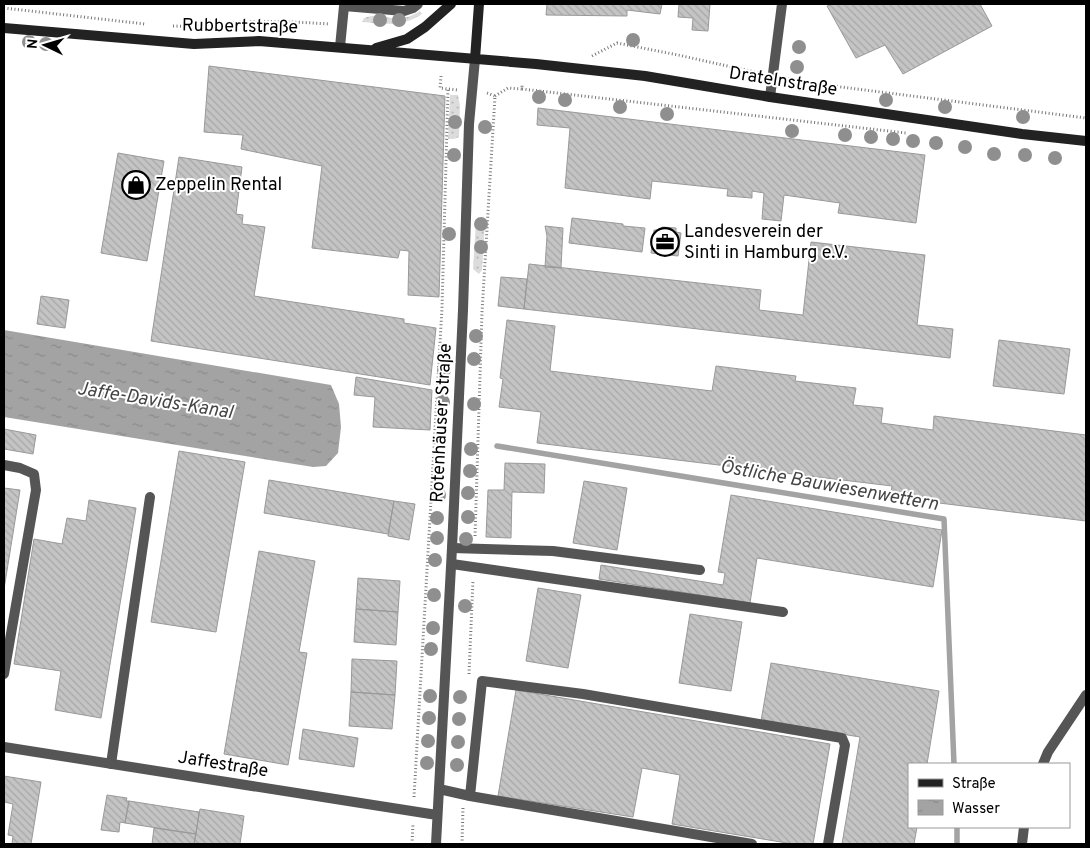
<svg xmlns="http://www.w3.org/2000/svg" width="1090" height="848" viewBox="0 0 1090 848" font-family="Overpass,sans-serif">
<defs>
<pattern id="grass-dots" width="8" height="8" patternUnits="userSpaceOnUse" patternTransform="scale(1.25)"><rect width="8" height="8" fill="#dcdcdc"/><path d="M2 2h.1M6 6h.1" fill="none" stroke="#bbb" stroke-width="1.8" stroke-linecap="round"/></pattern>
<pattern id="water-ripples" width="26" height="14" patternUnits="userSpaceOnUse" patternTransform="scale(1.25)"><rect width="26" height="14" fill="#a3a3a3"/><path d="M2 4q2-2 4 0t4 0M15 11q2-2 4 0t4 0" fill="none" stroke="#8b8b8b"/></pattern>
<pattern id="building-back-hatch" width="6" height="6" patternUnits="userSpaceOnUse" patternTransform="scale(1.25)"><rect width="6" height="6" fill="#c4c4c4"/><path d="M-1 5l2 2M0 0l6 6M5-1l2 2" fill="none" stroke="#a7a7a7"/></pattern>
</defs>
<rect width="100%" height="100%" fill="#fff"/>
<!-- grass -->
<path fill="url(#grass-dots)" d="M420 11 422 14C403 27 384 24 362 22L364 18C384 11 395 27 420 11Z
M450 95H458L460 106 459 137 454 139H448Z
M476 222H485L482 270 479 274 473 269Z
M444 355 450 360 447 401 442 406H437L439 360Z"/>
<!-- water -->
<path fill="url(#water-ripples)" d="M4 330 331 385 339 404 341 427 338 453 326 466 313 467 4 417Z"/>
<g fill="none" stroke-linecap="round" stroke-linejoin="round">
<!-- stream -->
<path stroke="#a3a3a3" stroke-width="5.5" d="M497 446 944 519 954 764
M957 827V844"/>
</g>
<!-- building -->
<path fill="url(#building-back-hatch)" stroke="#999" d="M547 4H662L660 14 627 10V16L546 15Z
M679 4H710L708 31 692 30 693 18 678 17Z
M832 4H980L992 26 903 74 885 45 856 58 827 6Z
M209 66 445 96 439 297 408 295 409 251 400 250 398 258 312 248 322 166 241 149 243 135 204 132Z
M538 108 925 155 916 223 838 213 840 203 784 195 781 221 762 219 764 193 752 191V198L727 196 728 189 652 181 650 199 565 188 570 128 537 125Z
M118 153 164 161 147 261 101 253Z
M179 157 242 167 236 214 243 215 242 224 265 227 254 296 404 319V323L436 328 430 385 151 341Z
M572 218 623 224V226L645 228 642 252 569 243Z
M545 226 563 228 561 268 545 267 547 236Z
M662 227 676 228V232L681 233 678 256 651 253 654 230H661Z
M811 242 925 255 917 325 953 329 950 358 524 309 529 264 761 290 759 310 803 315Z
M501 277 527 279 524 309 498 306Z
M41 296 69 300 65 328 37 324Z
M507 320 555 326 550 371 712 391 716 366 796 376 795 381 856 388 853 405 883 408 881 423 933 430 934 416 1086 435V521L890 497 892 486 537 443 541 412 499 407 503 379 500 378Z
M999 340 1070 349 1064 394 993 386Z
M356 377 432 390 430 430 373 427 375 397 354 395Z
M4 429 36 435 33 454 4 449Z
M179 451 245 462 216 632 151 622Z
M505 463 545 464 544 493 512 492 511 538 486 537 488 490H504Z
M269 480 394 501 388 534 264 513Z
M584 481 627 488 617 550 573 543Z
M4 488 20 490 4 589Z
M731 495 942 530 933 587 757 558 750 603 599 579 601 565 723 585 725 573 718 572Z
M89 500 136 508 101 718 55 710 61 671 14 664 34 539 62 544 67 518 86 521Z
M394 501 415 504 409 540 388 536Z
M259 551 315 561 299 652 307 653 288 765 224 754Z
M358 578 400 581 398 612 356 609Z
M538 588 581 595 568 668 526 661Z
M356 609 398 612 396 645 354 642Z
M690 614 742 622 731 691 679 683Z
M352 659 397 661 395 695 351 692Z
M771 663 939 691 927 764H909V827H917L914 844H842L860 737 761 721Z
M516 690 830 744 813 844H793L672 824 680 775 642 768 633 817 498 796Z
M351 692 395 695 392 729 349 726Z
M303 729 358 738 354 767 299 759Z
M4 776 41 782 31 844H12L13 836 8 835 13 804 4 802Z
M107 795 127 798 126 801H129L125 823 120 822 119 832 101 830Z
M129 801 199 812 196 834 125 823Z
M200 809 244 816 240 844H194Z
M154 828 196 834 194 844H152Z"/>
<g fill="none" stroke-linecap="round" stroke-linejoin="round">
<!-- path -->
<path stroke="#777" stroke-width="3" stroke-dasharray="1 2.5" stroke-linecap="butt" d="M4 8 145 24
M173 26C197 27 220 23 243 22 272 21 300 22 329 24
M592 56 617 43 678 55 759 73
M441 76 440 88 457 90
M785 78 841 87 1086 118
M522 89 906 133
M495 96 508 88 522 89V84
M475 536 482 312 495 96 487 93
M469 674 473 580
M414 797 442 308 448 89
M412 844 413 824
M462 844 463 807"/>
<!-- lane -->
<path stroke="#555" stroke-width="10" d="M340 47 344 6 404 11 413 8 418 4
M770 97 782 4
M4 465 20 468 34 474 36 490 4 674
M452 548 553 551 700 570
M452 564 783 612
M111 764 150 497
M1043 764 1048 752 1086 695
M439 789 470 796 752 844
M470 796 482 681 583 694 842 738 845 745 828 844
M1022 844 1024 827"/>
<!-- street -->
<path stroke="#555" stroke-width="10" d="M4 747 437 815
M436 844 452 548 463 310 469 124 475 59"/>
<!-- secondary -->
<path stroke="#222" stroke-width="10" d="M4 28 194 44 259 41 536 64 645 76 770 97 1022 134 1086 141
M376 48 407 39 425 27 451 4
M475 59 479 4"/>
</g>
<!-- trees -->
<g fill="#8f8f8f">
<circle cx="380" cy="20" r="7"/>
<circle cx="399" cy="20" r="7"/>
<circle cx="633" cy="40" r="7"/>
<circle cx="29" cy="42" r="7"/>
<circle cx="46" cy="44" r="7"/>
<circle cx="799" cy="47" r="7"/>
<circle cx="797" cy="67" r="7"/>
<circle cx="539" cy="97" r="7"/>
<circle cx="565" cy="100" r="7"/>
<circle cx="886" cy="100" r="7"/>
<circle cx="620" cy="107" r="7"/>
<circle cx="945" cy="107" r="7"/>
<circle cx="667" cy="114" r="7"/>
<circle cx="1023" cy="117" r="7"/>
<circle cx="455" cy="122" r="7"/>
<circle cx="485" cy="127" r="7"/>
<circle cx="792" cy="131" r="7"/>
<circle cx="845" cy="135" r="7"/>
<circle cx="871" cy="137" r="7"/>
<circle cx="893" cy="139" r="7"/>
<circle cx="913" cy="141" r="7"/>
<circle cx="936" cy="143" r="7"/>
<circle cx="965" cy="147" r="7"/>
<circle cx="994" cy="154" r="7"/>
<circle cx="454" cy="155" r="7"/>
<circle cx="1025" cy="155" r="7"/>
<circle cx="1055" cy="158" r="7"/>
<circle cx="481" cy="224" r="7"/>
<circle cx="449" cy="234" r="7"/>
<circle cx="481" cy="247" r="7"/>
<circle cx="476" cy="336" r="7"/>
<circle cx="474" cy="359" r="7"/>
<circle cx="444" cy="370" r="7"/>
<circle cx="443" cy="402" r="7"/>
<circle cx="474" cy="404" r="7"/>
<circle cx="471" cy="449" r="7"/>
<circle cx="470" cy="471" r="7"/>
<circle cx="468" cy="493" r="7"/>
<circle cx="439" cy="495" r="7"/>
<circle cx="468" cy="517" r="7"/>
<circle cx="437" cy="518" r="7"/>
<circle cx="437" cy="538" r="7"/>
<circle cx="466" cy="539" r="7"/>
<circle cx="435" cy="560" r="7"/>
<circle cx="434" cy="595" r="7"/>
<circle cx="465" cy="606" r="7"/>
<circle cx="433" cy="628" r="7"/>
<circle cx="431" cy="649" r="7"/>
<circle cx="430" cy="696" r="7"/>
<circle cx="460" cy="697" r="7"/>
<circle cx="429" cy="718" r="7"/>
<circle cx="459" cy="719" r="7"/>
<circle cx="428" cy="741" r="7"/>
<circle cx="458" cy="742" r="7"/>
<circle cx="427" cy="763" r="7"/>
<circle cx="457" cy="765" r="7"/>
</g>
<!-- icons -->
<defs>
<symbol id="shop-ring" viewBox="-11 -11 22 22"><circle r="9.5" fill="#fff" stroke="#000" stroke-width="1.5"/><path d="M-5-2.5h2.3a2.7 3.5 0 0 1 5.4 0H5L5.5 6h-11ZM-1.5-2.5h3a1.5 2.3 0 0 0-3 0Z" fill="#000"/></symbol>
<symbol id="office-ring" viewBox="-11 -11 22 22"><circle r="9.5" fill="#fff" stroke="#000" stroke-width="1.5"/><path d="M-6-3h4V-5.5h4V-3h4V5H-6ZM-1-4.5V-3h2v-1.5ZM-6 0V1H6V0Z" fill="#000"/></symbol>
</defs>
<g fill-rule="evenodd">
<use href="#shop-ring" x="120" y="169" width="32" height="32"/>
<use href="#office-ring" x="649" y="226" width="32" height="32"/>
</g>
<g text-anchor="middle" dominant-baseline="central" stroke-width="4" stroke-linejoin="round" paint-order="stroke">
<!-- street labels -->
<g font-size="18" fill="#000" stroke="#fff">
<text transform="translate(240 27) rotate(1)">Rubbertstraße</text>
<text transform="translate(783 82) rotate(9)">Dratelnstraße</text>
<text transform="translate(442 423) rotate(-87)">Rotenhäuser Straße</text>
<text transform="translate(223 765) rotate(9)">Jaffestraße</text>
</g>
<!-- poi labels -->
<g font-size="18" fill="#000" stroke="#fff" text-anchor="start">
<text x="155" y="185">Zeppelin Rental</text>
<text x="684" y="232">Landesverein der<tspan x="684" dy="21">Sinti in Hamburg e.V.</tspan></text>
</g>
<!-- water labels -->
<g font-size="19" font-style="italic" fill="#444" stroke="#fff">
<text transform="translate(155 401) rotate(9)">Jaffe-Davids-Kanal</text>
<text transform="translate(829 486) rotate(10)">Östliche Bauwiesenwettern</text>
</g>
</g>
<!-- border -->
<rect width="1090" height="848" fill="none" stroke="#000000" stroke-width="10"/>
<!-- legend -->
<rect x="908" y="763" width="162" height="65" fill="#ffffff" stroke="#999999"/>
<rect x="918" y="779" width="25" height="8" fill="#222222" stroke="#999999"/>
<text x="952" y="788" font-size="15" fill="#000000">Straße</text>
<rect x="918" y="800" width="25" height="15" fill="url(#water-ripples)" stroke="#999999"/>
<text x="952" y="813" font-size="15" fill="#000000">Wasser</text>
<!-- north arrow -->
<g transform="translate(45 45) rotate(275)" stroke="#ffffff" stroke-width="4" paint-order="stroke">
<path d="M0-4L9 19L0 12L-9 19Z" fill="#000000"/>
<text y="-8" font-size="14" font-weight="bold" text-anchor="middle" fill="#000000">N</text>
</g>
</svg>
